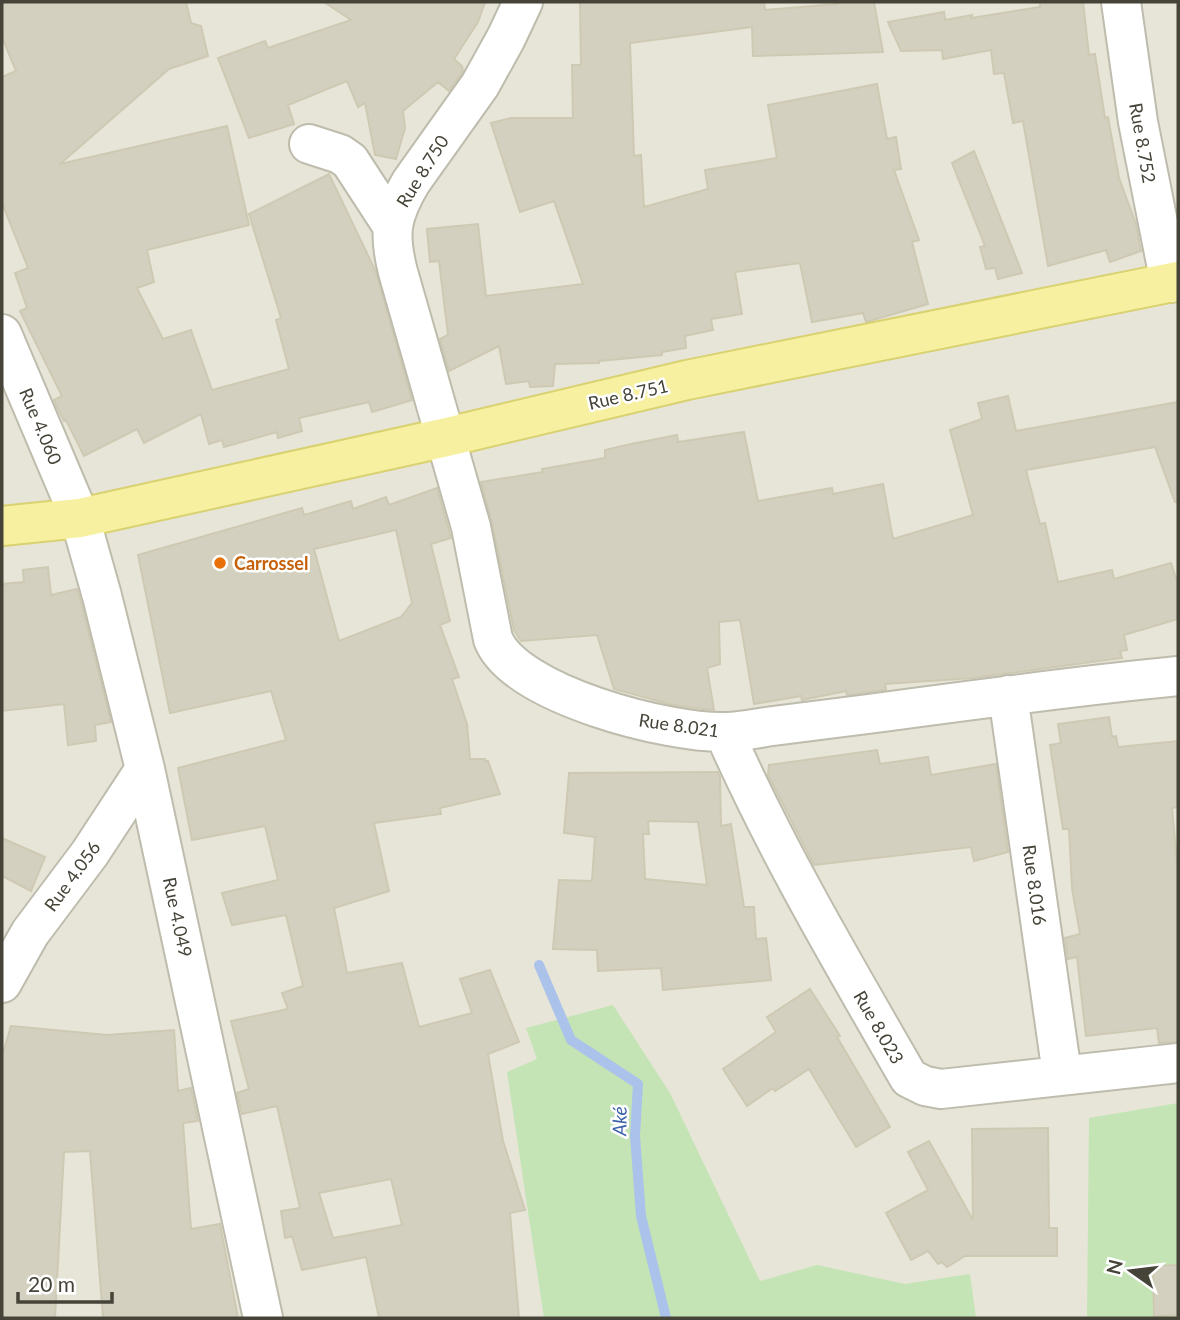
<svg xmlns="http://www.w3.org/2000/svg" width="1180" height="1320" viewBox="0 0 1180 1320" font-family="Lato,sans-serif">
<rect width="100%" height="100%" fill="#f3f2e9"/>
<!-- residential -->
<path fill="#e6e5d8" d="M2 2H1178V1318H2Z"/>
<!-- green -->
<path fill="#c5e4b5" d="M613 1005 670 1093 760 1281 817 1265 905 1284 970 1274 976 1318H544L507 1072 537 1059 526 1028Z
M1178 1103V1318H1087L1089 1118Z"/>
<g fill="none" stroke-linecap="round" stroke-linejoin="round">
<!-- stream -->
<path stroke="#abc2ea" stroke-width="10" d="M539 965 571 1040 638 1084 635 1136 641 1216 666 1318"/>
</g>
<!-- building -->
<path fill="#d4d0bf" stroke="#cec9b3" stroke-width="2" fill-rule="evenodd" d="M2 2H186L191 23 201 26 208 56 169 69 60 164 227 126 249 225 147 250 154 282 137 288 163 339 191 330 212 390 289 369 276 320 281 318 249 214 329 174 376 272 412 400 372 412 369 402 299 418 302 431 278 438 277 432 224 447 222 440 209 444 201 414 144 443 137 429 84 456 66 420 64 421 56 405 54 400 62 396 20 311 27 308 15 273 28 268 2 203V77L16 71 2 37Z
M324 2H485L478 22 454 59 462 66 463 71 449 91 438 82 403 111 405 128 396 159 375 155 365 103 358 107 347 81 288 105 294 124 249 138 218 58 265 41 268 48 351 20Z
M580 2H764L765 10 837 4V2H874L883 52 753 56 752 27 630 43 634 156 641 155 644 207 708 189 705 170 777 158 768 105 877 84 887 139 896 137 901 169 894 170 919 240 912 242 928 304 866 322 863 313 812 322 800 263 735 272 742 314 711 319 713 330 685 336 686 348 662 352V355L599 361V363L555 364 553 386 530 387 529 381 506 384 499 346 449 371 440 339 448 335 439 261 430 262 427 229 478 224 486 296 583 284 554 201 520 212 491 123 511 118H573L572 65H581Z
M1040 2H1083L1089 55 1095 54 1105 118 1108 117 1119 178 1136 224 1141 251 1110 262 1106 250 1048 266 1023 121 1013 123 1004 73 994 74 991 50 943 59 942 50 901 51 888 22 944 12 945 20 972 15 971 18 1040 7Z
M974 151 1017 260 1022 273 998 279 995 268 986 269 980 247 985 246 952 163Z
M1008 396 1016 431 1178 402V501L1175 502 1155 447 1026 470 1040 524 1045 523 1058 582 1112 570 1114 579 1171 563 1178 585V619L1124 635 1127 650 1120 651 1122 658 973 678 885 684 886 690 847 695 846 691 802 700 801 696 754 704 740 620 719 622 720 664 707 668 714 710 703 709 673 705 614 689 597 635 521 641 514 630 492 523 481 482 543 472 542 469 605 458V450L631 444 677 435 678 442 744 432 758 501 832 488 833 494 883 484 893 539 973 515 950 430 982 419 978 403Z
M437 488 451 538 431 544 450 621 440 625 459 677 452 679 467 724 470 759H485L486 762 488 761 500 794 440 808 441 814 374 823 389 891 334 908 347 973 402 963 419 1027 472 1013 460 979 490 970 519 1042 488 1054 503 1141 525 1210 510 1213 519 1318H379L366 1257 302 1270 292 1236 285 1238 281 1211 300 1208 277 1106 242 1114 237 1093 249 1089 231 1021 288 1009 282 993 303 986 286 915 232 925 222 893 278 880 265 826 192 840 178 768 286 740 271 691 170 713 138 555 302 508 304 515 351 501 353 509 386 497 389 505ZM396 530 412 603 401 617 339 641 314 549ZM391 1179 402 1225 333 1238 319 1193Z
M48 567 51 595 77 589 81 602 111 722 95 725 96 741 68 745 64 704 2 711V584L24 582 23 570Z
M1109 717 1112 737 1116 736 1118 747 1178 741V807L1172 808 1178 874V1042L1159 1043 1157 1028 1086 1036 1077 957 1068 959 1065 938 1080 934 1072 888 1069 829H1063L1050 745 1061 743 1058 724Z
M877 750 880 764 928 757 931 775 996 764 1008 852 974 861 971 847 814 865 768 775 769 765Z
M718 772 720 777 721 826 731 824 744 907H754L756 939 766 938 771 980 663 990 661 968 598 971 597 950 553 949 559 880 592 881 595 837 564 833 569 773ZM648 821 698 822 707 885 645 879 643 834H649Z
M2 838 45 857 31 891 2 876Z
M810 989 840 1036 837 1037 890 1127 856 1147 809 1069 775 1091 773 1088 747 1106 723 1069 776 1032 767 1017Z
M11 1026 107 1035 174 1030 178 1091 191 1088 198 1121 183 1123 191 1229 220 1224 238 1318H103L90 1151 64 1152 55 1318H2V1056Z
M1048 1128 1049 1228H1057V1256H965L947 1267 942 1262 938 1264 928 1251 911 1260 886 1213 928 1190 908 1152 929 1141 973 1220 972 1129Z
M1178 1265V1315L1154 1316 1153 1266Z"/>
<g fill="none" stroke-linecap="round" stroke-linejoin="round">
<defs>
<path id="minor" d="M523 2 506 38 480 85 411 182C391 216 388 233 398 272L471 527 493 639C515 695 670 734 726 732 741 732 758 728 773 726 805 722 836 718 868 714 971 700 1075 686 1178 676
M1121 2 1138 122 1170 283
M309 144 340 154 350 161 391 224
M2 334 80 518 102 596 145 769 263 1318
M1008 695 1062 1074
M724 732C777 852 844 965 909 1078L925 1086 941 1089 1178 1063
M2 983 30 933 90 853 145 769"/>
<path id="major" d="M2 526 80 518 447 437 687 380 1178 281"/>
</defs>
<!-- minor casing -->
<use href="#minor" stroke="#bebcac" stroke-width="42"/>
<!-- major casing -->
<use href="#major" stroke="#dad171" stroke-width="42"/>
<!-- minor -->
<use href="#minor" stroke="#fff" stroke-width="38"/>
<!-- major -->
<use href="#major" stroke="#f6f0a0" stroke-width="38"/>
</g>
<!-- markers -->
<circle fill="#e8710a" stroke="#fff" stroke-width="2.5" cx="220" cy="563" r="7"/>
<g text-anchor="middle" dominant-baseline="central" stroke-width="5" stroke-linejoin="round" paint-order="stroke">
<!-- street labels -->
<g font-size="18" fill="#464438" stroke="#fff">
<text transform="translate(1143 143) rotate(80)">Rue 8.752</text>
<text transform="translate(422 171) rotate(-58)">Rue 8.750</text>
<text transform="translate(628 394) rotate(-13)">Rue 8.751</text>
<text transform="translate(41 426) rotate(67)">Rue 4.060</text>
<text transform="translate(679 725) rotate(8)">Rue 8.021</text>
<text transform="translate(72 876) rotate(-54)">Rue 4.056</text>
<text transform="translate(1035 885) rotate(82)">Rue 8.016</text>
<text transform="translate(178 917) rotate(78)">Rue 4.049</text>
<text transform="translate(879 1027) rotate(60)">Rue 8.023</text>
</g>
<!-- food labels -->
<g font-size="18" font-weight="bold" fill="#c56008" stroke="#fff" text-anchor="start">
<text x="234" y="563">Carrossel</text>
</g>
<!-- water labels -->
<g font-size="19" font-style="italic" fill="#3a62a9" stroke="#fff">
<text transform="translate(619 1121) rotate(-89)">Aké</text>
</g>
</g>
<!-- border -->
<rect width="1180" height="1320" fill="none" stroke="#464438" stroke-width="7"/>
<!-- north arrow -->
<g transform="translate(1131 1271) rotate(284)" stroke="#ffffff" stroke-width="5" paint-order="stroke">
<path d="M0-5L12 26L0 18L-12 26Z" fill="#464438"/>
<text y="-10" font-size="19" font-weight="bold" text-anchor="middle" fill="#464438">N</text>
</g>
<!-- scale -->
<path d="M18 1292v10h94v-10" fill="none" stroke="#464438" stroke-width="3.5"/>
<text x="28" y="1292" font-size="21" fill="#464438" stroke="#ffffff" stroke-width="5" paint-order="stroke">20 m</text>
</svg>
